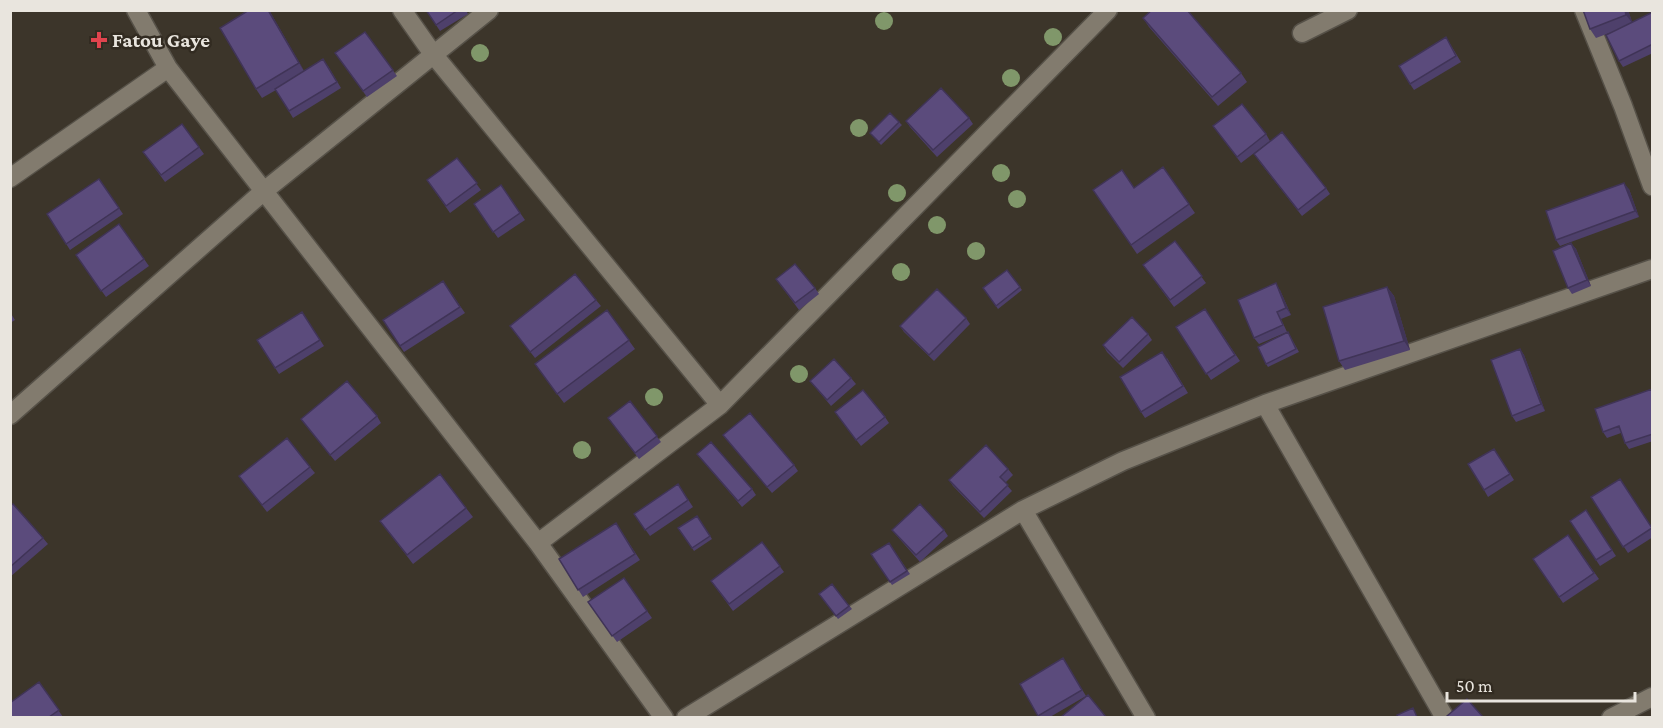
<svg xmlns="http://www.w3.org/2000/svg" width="1663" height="728" viewBox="0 0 1663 728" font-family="'Crimson Pro',serif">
<rect width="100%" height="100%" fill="#3c352a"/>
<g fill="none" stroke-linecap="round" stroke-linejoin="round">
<defs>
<path id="minor" d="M136 10 168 68 538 543 664 718
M402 10 433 54 720 405
M1584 10 1623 106 1652 186
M1302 33 1348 10
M10 178 168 68
M1265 404 1445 718
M10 415 264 191 489 10
M1023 510 1146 718
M538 543 720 405 1108 10
M686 718 1023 510 1123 461 1265 404 1652 269
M1611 718 1652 697"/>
</defs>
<!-- minor casing -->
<use href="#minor" stroke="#565148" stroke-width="21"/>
<!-- minor -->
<use href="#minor" stroke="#827b6e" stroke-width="18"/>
</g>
<!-- trees -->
<g fill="#80976a">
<circle cx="884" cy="21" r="9"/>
<circle cx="1053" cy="37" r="9"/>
<circle cx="480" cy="53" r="9"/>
<circle cx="1011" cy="78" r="9"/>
<circle cx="859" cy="128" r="9"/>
<circle cx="1001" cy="173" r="9"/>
<circle cx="897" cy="193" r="9"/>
<circle cx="1017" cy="199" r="9"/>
<circle cx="937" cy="225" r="9"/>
<circle cx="976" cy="251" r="9"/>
<circle cx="901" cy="272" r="9"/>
<circle cx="799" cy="374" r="9"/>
<circle cx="654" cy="397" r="9"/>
<circle cx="582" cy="450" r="9"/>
</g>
<!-- wall -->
<path fill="#4e406b" d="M249 10H269L304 71 328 66 341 88 293 118 276 90 262 98 256 89Z
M426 10H466L468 14 440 31Z
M1628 10 1632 22 1653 12V53L1623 67 1619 61 1612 32 1596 38 1590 29Z
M1143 18 1241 73 1247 82 1218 106 1149 27Z
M365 32 397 76 367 97 335 53Z
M1446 37 1461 62 1414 90 1410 84Z
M969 118 973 124 937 157 910 127 906 121Z
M899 122 902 125 881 145 870 133Z
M182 124 204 154 165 182 143 152Z
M1213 126 1266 134 1270 141 1241 163Z
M457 158 481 190 450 213 427 180Z
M1258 160 1326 188 1330 194 1302 216Z
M1163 167 1195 213 1137 254 1093 190 1134 188Z
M99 179 123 214 70 250 47 214Z
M501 185 525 220 498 238 474 204Z
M1629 189 1639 217 1560 246 1556 240Z
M119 224 149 266 106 297 76 255Z
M1175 241 1206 283 1174 307 1143 265Z
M1571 243 1576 249 1591 286 1572 294 1568 288Z
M1007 270 1022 290 998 309 983 288Z
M776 279 815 288 819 294 799 310Z
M443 281 465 313 404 352 383 320Z
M1387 287 1394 296 1410 350 1345 370 1339 361Z
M1280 290 1291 315 1281 319 1287 332 1259 344 1254 338Z
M596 300 601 306 535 358 510 326Z
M1205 309 1240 361 1211 380 1176 327Z
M607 310 635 349 564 403 535 364Z
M10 312 15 320 10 323Z
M302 312 324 346 279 374 257 340Z
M966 318 970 324 934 361 904 332 900 326Z
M1288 332 1299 352 1268 367 1266 364Z
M1148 334 1152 340 1123 368 1107 352 1103 345Z
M1520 349 1524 355 1545 411 1516 422 1512 416Z
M1167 358 1188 393 1145 418 1141 412Z
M851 378 856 384 831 406 810 381Z
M1653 389V441L1629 449 1625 443 1621 433 1607 438 1603 432Z
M630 401 661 442 639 459 608 418Z
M835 412 885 417 889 423 861 446Z
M377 416 381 423 335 461 301 419Z
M723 435 794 465 798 471 772 493Z
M697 454 752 489 756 495 742 507Z
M1498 455 1514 480 1488 497 1484 490Z
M310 467 315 473 267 512 239 476Z
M1008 469 1013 475 1005 483 1012 491 984 518 953 486 949 480Z
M678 484 693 507 650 536 634 514Z
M1591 497 1653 528V537L1628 553Z
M10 506 43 538 48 544 10 577Z
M466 508 473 517 413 564 380 521Z
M1586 510 1616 556 1600 566 1570 521Z
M697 516 712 539 694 551 678 528Z
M616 523 640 560 583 597 559 559Z
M892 530H944L948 536 920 562 897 536Z
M1568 535 1599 579 1563 603 1533 559Z
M762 542 784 572 733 611 711 581Z
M889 543 910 574 892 585 871 554Z
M624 578 652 618 617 642 588 602Z
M832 584 852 609 838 619 819 594Z
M1063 658 1086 696 1050 717H1040L1020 684Z
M39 682 63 717H10Z"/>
<!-- shaded-wall -->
<path fill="#403457" d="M268 10H269L305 72 299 63Z
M1625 10H1628L1633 24 1626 15Z
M1624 183 1629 189 1639 217 1635 211Z
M1571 243 1576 249 1591 286 1587 280Z
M1276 283 1280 290 1291 315 1286 308Z
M1387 287 1394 296 1410 350 1404 341Z
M1520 349 1524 355 1545 411 1541 404Z"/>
<!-- building -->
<path fill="#5b4b7c" stroke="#403457" stroke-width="1.5" d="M249 10H268L299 63 256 89 220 28Z
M426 10H458L436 25Z
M1152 10H1187L1241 73 1212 97 1143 18Z
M1583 10H1625L1626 15 1590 29Z
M1653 12V44L1619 61 1606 35Z
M365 32 393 70 363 91 335 53Z
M1446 37 1456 56 1410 84 1399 66Z
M323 59 337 82 289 111 275 89Z
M941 88 969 118 933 150 906 121Z
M1242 104 1266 134 1237 157 1213 126Z
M890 113 899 122 879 142 870 133Z
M182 124 199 147 161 175 143 152Z
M1282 132 1326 188 1298 210 1254 154Z
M457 158 477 183 446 206 427 180Z
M1163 167 1189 204 1131 245 1093 190 1122 170 1134 188Z
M99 179 119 208 66 244 47 214Z
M1624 183 1635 211 1556 240 1546 211Z
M501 185 520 213 493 232 474 204Z
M119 224 144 259 101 291 76 255Z
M1175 241 1202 276 1170 300 1143 265Z
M1571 243 1587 280 1568 288 1553 251Z
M795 264 815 288 795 303 776 279Z
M1007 270 1020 287 996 306 983 288Z
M575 274 596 300 530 352 510 326Z
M443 281 460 307 400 346 383 320Z
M1276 283 1286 308 1277 312 1283 325 1254 338 1238 300Z
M1387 287 1404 341 1339 361 1323 307Z
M937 289 966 318 929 355 900 326Z
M1205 309 1235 355 1206 374 1176 327Z
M607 310 629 340 557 394 535 364Z
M302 312 320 340 275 368 257 340Z
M1132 317 1148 334 1119 362 1103 345Z
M1288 332 1296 349 1266 364 1258 347Z
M1520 349 1541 404 1512 416 1491 360Z
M1162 352 1183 386 1141 412 1120 377Z
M834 359 851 378 827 400 810 381Z
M347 381 377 416 330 455 301 419Z
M1652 389 1653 434 1625 443 1619 426 1603 432 1595 409Z
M863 390 885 417 856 440 835 412Z
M630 401 657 436 635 453 608 418Z
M750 413 794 465 767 487 723 435Z
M287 438 310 467 262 505 239 476Z
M711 442 752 489 738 501 697 454Z
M986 445 1008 469 1000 477 1008 485 980 512 949 480Z
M1494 449 1510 474 1484 490 1468 464Z
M440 474 466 508 407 555 380 521Z
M1620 479 1652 528 1623 547 1591 497Z
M678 484 688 500 645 530 634 514Z
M13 504 43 538 10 567V506Z
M920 504 944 530 916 555 892 530Z
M1586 510 1612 550 1596 560 1570 521Z
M697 516 710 536 692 548 678 528Z
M616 523 635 554 578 590 559 559Z
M1568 535 1594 573 1559 597 1533 559Z
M762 542 780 566 729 604 711 581Z
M889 543 907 571 890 582 871 554Z
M624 578 647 611 612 636 588 602Z
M832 584 849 606 836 616 819 594Z
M1063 658 1082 690 1038 716 1020 684Z
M39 682 59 710 49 717H10V703Z
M1088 695 1106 717H1061Z
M1467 699 1483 717H1448L1447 716Z
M1413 708 1417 717H1398L1397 715Z"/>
<!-- markers -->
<path fill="#e0444e" stroke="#322b21" stroke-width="2" d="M96 31h6v6h6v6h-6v6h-6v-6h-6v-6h6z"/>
<g text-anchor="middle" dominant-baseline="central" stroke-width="5" stroke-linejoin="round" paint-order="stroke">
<!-- poi labels -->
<g font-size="21" font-weight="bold" fill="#e9e5de" stroke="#322b21" text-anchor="start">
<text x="112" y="40">Fatou Gaye</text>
</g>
</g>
<!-- border -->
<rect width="1663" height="728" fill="none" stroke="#e9e5de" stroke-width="24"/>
<!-- scale -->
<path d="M1447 692v9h188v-9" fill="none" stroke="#e9e5de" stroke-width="3"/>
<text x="1456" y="692" font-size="18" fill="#e9e5de" stroke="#322b21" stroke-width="4.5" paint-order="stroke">50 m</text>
</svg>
